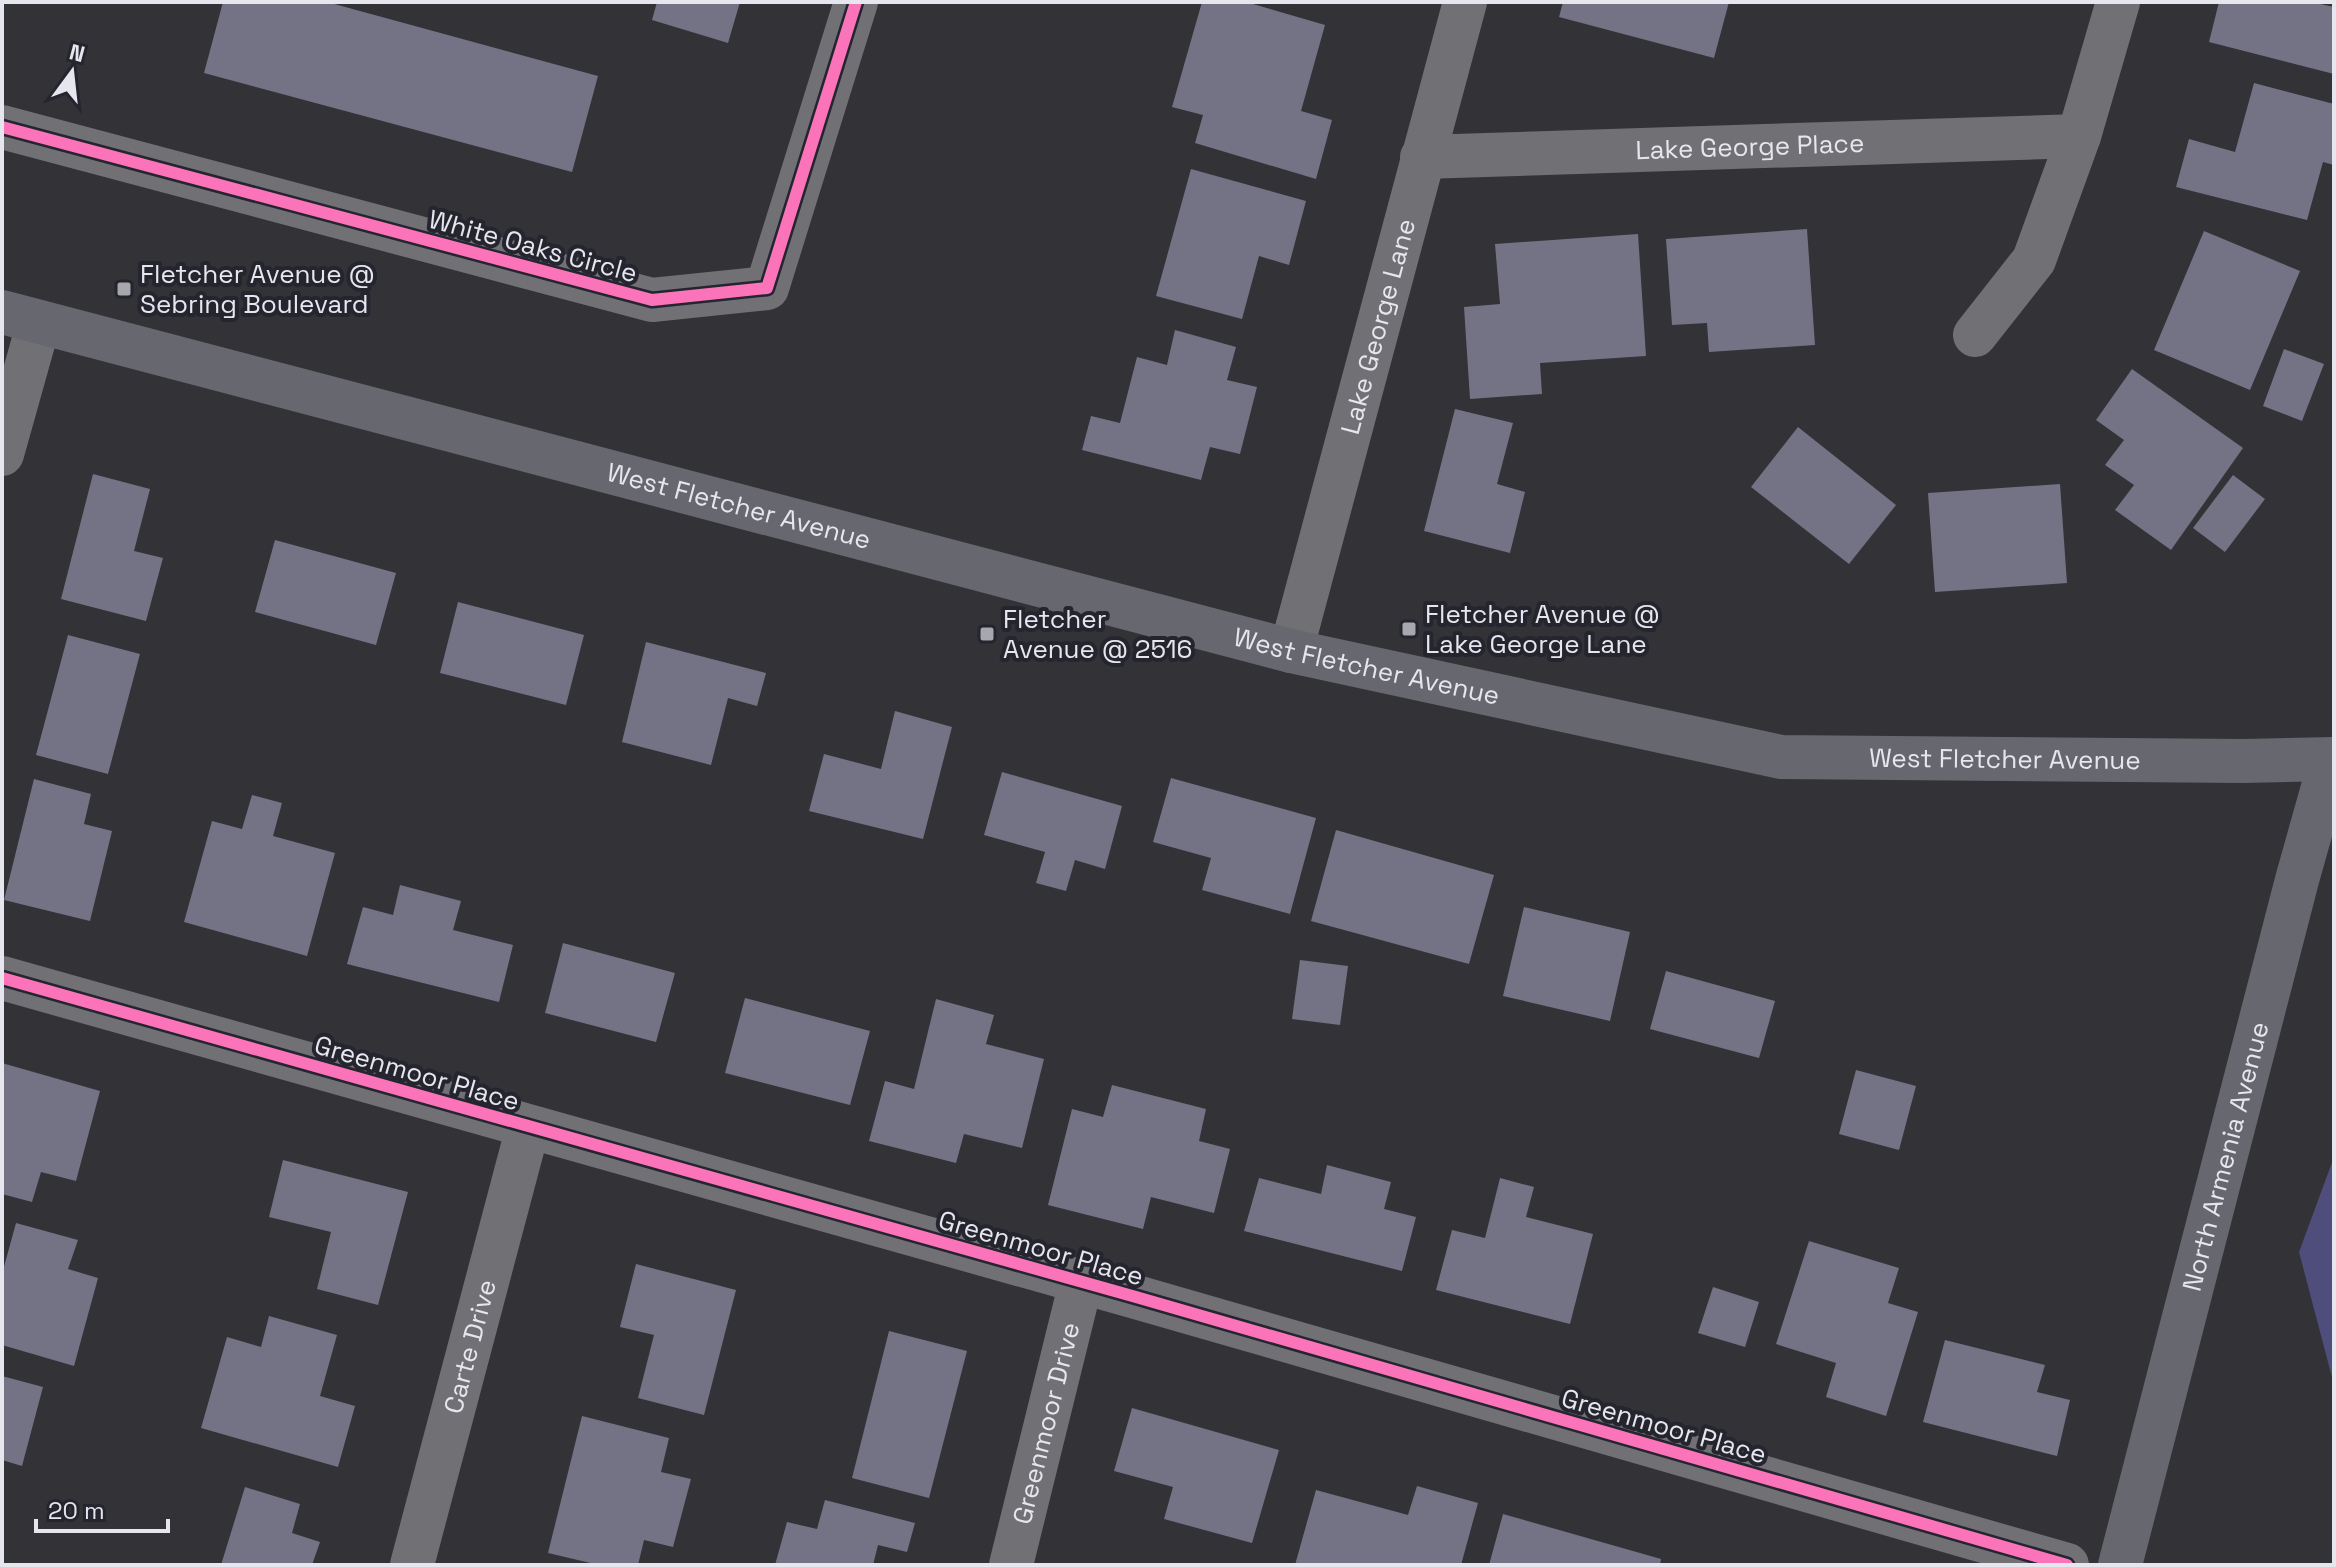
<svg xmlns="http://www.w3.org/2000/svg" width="2336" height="1567" viewBox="0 0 2336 1567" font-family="'Space Grotesk',sans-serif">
<rect width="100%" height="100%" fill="#323237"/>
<!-- green -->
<path fill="#4f4d7c" d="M2334 1157V1385L2299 1252Z"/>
<!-- building -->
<path fill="#747386" d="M223 2H327L598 76 572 172 204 73Z
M657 2H740L728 43 652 20Z
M1202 2H1246L1325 25 1301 111 1332 120 1316 179 1195 143 1203 115 1172 107Z
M1563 2H1729L1714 58 1559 17Z
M2219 2H2311L2334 7V74L2209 42Z
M2254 83 2334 104V165L2323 162 2307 220 2176 187 2189 139 2235 152Z
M1191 169 1306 201 1289 265 1259 256 1242 319 1156 296Z
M1807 229 1815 345 1709 352 1707 323 1672 325 1666 239Z
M2204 231 2300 271 2250 390 2154 350Z
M1638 234 1646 356 1540 363 1542 394 1470 399 1464 307 1500 304 1495 244Z
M1175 330 1236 347 1227 380 1257 387 1240 454 1210 447 1201 480 1082 450 1091 416 1120 423 1137 357 1167 365Z
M2284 349 2324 364 2302 421 2263 406Z
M2132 369 2243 448 2171 550 2115 510 2134 485 2105 465 2124 440 2096 420Z
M1455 409 1513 423 1497 484 1525 492 1510 553 1424 531Z
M1798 427 1896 505 1849 564 1751 487Z
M93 474 150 489 134 551 163 558 146 621 61 599Z
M2233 475 2265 499 2225 552 2193 528Z
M2060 484 2067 583 1935 592 1928 493Z
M275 540 396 573 376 645 255 612Z
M458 602 584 635 566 705 440 673Z
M68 635 140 654 108 774 36 755Z
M646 642 766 673 757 706 728 698 711 765 622 742Z
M895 711 952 727 923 839 809 811 824 754 881 769Z
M1002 772 1122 806 1105 869 1075 860 1066 891 1036 883 1045 852 984 835Z
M1171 778 1316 818 1290 914 1202 890 1211 858 1153 842Z
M34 779 91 794 84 824 112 831 90 921 4 900Z
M252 795 282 803 273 836 335 853 307 956 184 922 212 821 242 829Z
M1336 830 1494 875 1469 964 1311 921Z
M400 885 461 901 453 930 513 945 499 1002 347 964 363 907 393 915Z
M1524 907 1630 932 1610 1021 1503 996Z
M563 943 675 973 656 1042 545 1013Z
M1300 960 1348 966 1340 1025 1292 1019Z
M1666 971 1775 1001 1759 1058 1650 1029Z
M745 998 870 1031 850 1105 725 1073Z
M936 999 994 1015 986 1044 1044 1059 1022 1148 964 1134 956 1163 869 1141 885 1081 914 1089Z
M2 1063 100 1091 76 1181 41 1172 32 1202 2 1194Z
M1856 1070 1916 1086 1899 1150 1839 1134Z
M1112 1085 1206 1109 1199 1141 1230 1149 1214 1213 1151 1197 1143 1229 1048 1205 1072 1109 1103 1117Z
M283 1160 408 1192 378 1305 317 1289 331 1232 269 1217Z
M1327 1165 1391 1182 1384 1209 1416 1217 1402 1271 1244 1231 1259 1178 1321 1194Z
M1500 1178 1534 1187 1526 1217 1593 1234 1570 1324 1436 1290 1452 1230 1485 1238Z
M16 1223 78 1240 68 1269 98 1278 74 1366 2 1345V1274Z
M1809 1241 1899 1268 1888 1303 1918 1312 1886 1416 1826 1397 1836 1363 1776 1344Z
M636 1264 736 1290 704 1415 638 1398 654 1335 620 1327Z
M1713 1287 1759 1302 1745 1347 1698 1333Z
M269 1316 337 1335 320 1396 355 1406 338 1467 201 1428 227 1337 261 1347Z
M889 1331 967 1351 929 1498 852 1478Z
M1945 1340 2045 1365 2037 1392 2070 1400 2057 1456 1923 1422Z
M2 1376 43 1387 22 1466 2 1460Z
M1132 1408 1279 1450 1252 1543 1164 1519 1173 1487 1114 1471Z
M582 1416 669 1438 661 1472 691 1479 673 1547 644 1540 638 1565H599L548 1553Z
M1417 1486 1478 1503 1461 1565H1295L1316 1490 1408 1515Z
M245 1487 300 1504 292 1533 320 1542 312 1565H221Z
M825 1500 915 1523 907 1552 878 1545 873 1565H775L787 1522 817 1529Z
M1503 1514 1661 1559 1660 1565H1489Z"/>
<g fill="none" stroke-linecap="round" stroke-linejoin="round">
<!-- minor -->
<g stroke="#707075" stroke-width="44">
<path d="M2 127 652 300 767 288 856 2"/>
<path id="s1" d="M1422 157 2079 136"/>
<path d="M1975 335 2034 260 2079 136 2118 2"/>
<path d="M2 454 39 322"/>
<path id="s2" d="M1291 651 1465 2"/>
<path d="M2 978 1136 1297 2067 1565"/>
<path id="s3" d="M412 1565 528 1127"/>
<path id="s4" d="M1011 1565 1081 1282"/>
</g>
<!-- major -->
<g stroke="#67676f" stroke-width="44">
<path id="s5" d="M2 312 1291 651 1781 757 2243 761 2334 759"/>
<path id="s6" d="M2120 1565 2297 880 2331 759"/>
</g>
<defs>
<path id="cycleway" d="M2 127 652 300 767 288 856 2
M2 978 1136 1297 2067 1565"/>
</defs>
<!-- cycleway casing -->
<use href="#cycleway" stroke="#252530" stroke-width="17"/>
<!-- cycleway -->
<use href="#cycleway" stroke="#fb73b8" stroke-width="12"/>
</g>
<!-- markers -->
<g fill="#a7a7ae" stroke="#252530" stroke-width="3">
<rect x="116" y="281" width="16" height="16" rx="4"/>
<rect x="1401" y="621" width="16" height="16" rx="4"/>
<rect x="979" y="626" width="16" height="16" rx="4"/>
</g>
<g text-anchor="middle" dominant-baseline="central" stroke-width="8" stroke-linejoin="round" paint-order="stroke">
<!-- street labels -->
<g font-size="26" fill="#e6e6ee" stroke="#252530">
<text stroke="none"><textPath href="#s1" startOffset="328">Lake George Place</textPath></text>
<text transform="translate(533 246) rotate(15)">White Oaks Circle</text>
<text stroke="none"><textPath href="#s2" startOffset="336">Lake George Lane</textPath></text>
<text stroke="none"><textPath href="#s5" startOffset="762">West Fletcher Avenue</textPath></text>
<text stroke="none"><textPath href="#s5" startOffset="1410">West Fletcher Avenue</textPath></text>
<text stroke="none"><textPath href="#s5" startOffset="2058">West Fletcher Avenue</textPath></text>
<text transform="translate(417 1073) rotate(16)">Greenmoor Place</text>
<text stroke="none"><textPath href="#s6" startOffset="422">North Armenia Avenue</textPath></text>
<text transform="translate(1041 1248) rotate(16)">Greenmoor Place</text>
<text stroke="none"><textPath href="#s3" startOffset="226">Carte Drive</textPath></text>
<text stroke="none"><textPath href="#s4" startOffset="146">Greenmoor Drive</textPath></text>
<text transform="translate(1664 1426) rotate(16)">Greenmoor Place</text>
</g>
<!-- poi labels -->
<g font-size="26" fill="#e6e6ee" stroke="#252530" text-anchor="start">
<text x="140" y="274">Fletcher Avenue @<tspan x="140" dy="30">Sebring Boulevard</tspan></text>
<text x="1425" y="614">Fletcher Avenue @<tspan x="1425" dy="30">Lake George Lane</tspan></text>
<text x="1003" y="619">Fletcher<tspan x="1003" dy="30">Avenue @ 2516</tspan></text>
</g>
</g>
<!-- border -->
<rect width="2336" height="1567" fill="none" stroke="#e6e6ee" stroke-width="8"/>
<!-- north arrow -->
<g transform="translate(72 72) rotate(15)" stroke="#252530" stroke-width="6" paint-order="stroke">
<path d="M0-6L14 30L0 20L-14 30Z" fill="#e6e6ee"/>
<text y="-12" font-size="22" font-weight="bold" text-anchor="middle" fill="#e6e6ee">N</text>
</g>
<!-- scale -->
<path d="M36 1519v12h132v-12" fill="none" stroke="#e6e6ee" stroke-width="4"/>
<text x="48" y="1519" font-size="24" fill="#e6e6ee" stroke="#252530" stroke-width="6" paint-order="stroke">20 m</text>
</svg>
